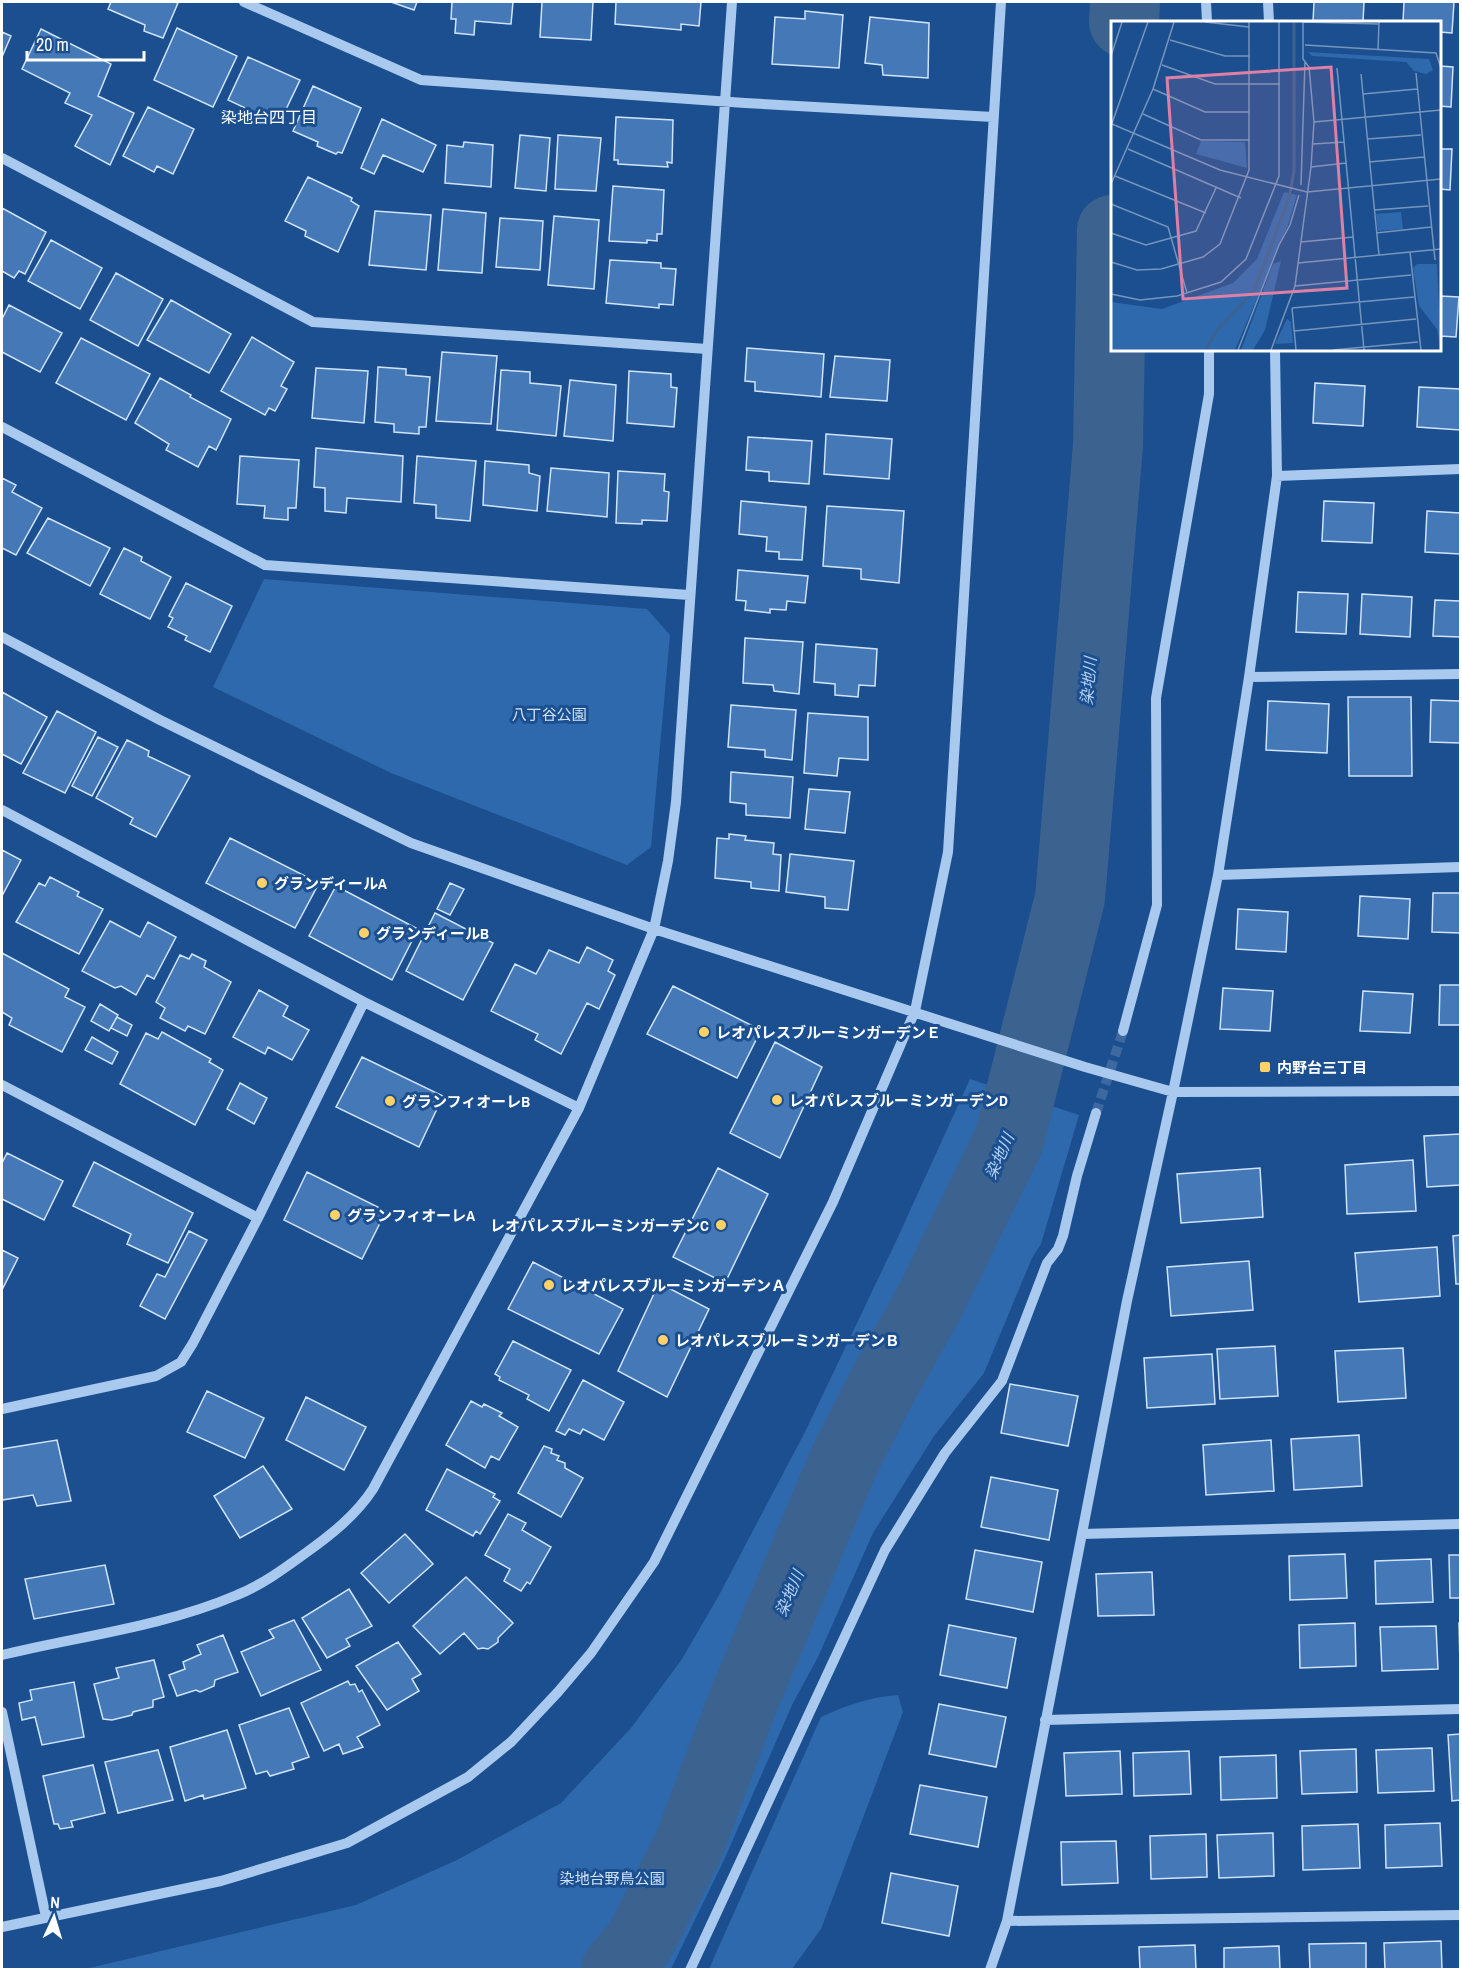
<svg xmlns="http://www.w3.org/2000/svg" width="1462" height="1971" viewBox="0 0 1462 1971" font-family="'Archivo Narrow','Noto Sans JP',sans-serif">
<rect width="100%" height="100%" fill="#1b4f8f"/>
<!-- green -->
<path fill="#2e69ad" d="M264 579 647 609 670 635 651 847 627 865 391 773 213 687Z
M970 1079 1079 1115 1041 1244 1032 1258 984 1373 934 1436 873 1533 818 1657 793 1703 724 1860 671 1969H85L356 1905 455 1861 561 1803 631 1728 682 1659 718 1597 806 1430 898 1237Z
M898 1695 903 1712 821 1929 792 1969H709L821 1717C847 1705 870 1697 898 1695Z"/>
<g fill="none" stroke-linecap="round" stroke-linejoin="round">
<!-- river -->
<path stroke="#3c6290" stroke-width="70" d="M1124 22 1125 2
M616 1970 640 1941 689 1845 742 1704 844 1461 884 1383 928 1305 1009 1140 1070 898 1108 445 1112 230"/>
</g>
<!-- building -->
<path fill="#4478b7" stroke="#cfe3fa" stroke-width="1.5" d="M111 2H175L178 3 163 38 144 31 145 25 108 9Z
M391 2H417L414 10Z
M452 2H513L511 24 475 21 474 35 455 33 456 19H451Z
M542 2H593L591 40 540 37Z
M616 2H701L699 26 681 24V30L615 24Z
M1314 2H1364L1363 22H1313Z
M1404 2H1454L1452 33 1440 32V22H1403Z
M805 11 843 15 839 68 772 64 775 17 805 19Z
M870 17 929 23 928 78 883 75 882 65 865 63Z
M177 28 237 56 213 107 154 80Z
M41 29 111 64 98 96 134 113 110 165 75 146 92 115 65 103 70 93 22 69Z
M2 32 11 36 2 57Z
M248 57 300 80 279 124 228 100Z
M1440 66 1453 67 1451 107 1440 106Z
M313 86 361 108 342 153 338 152 336 154 317 146 318 142 293 131Z
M148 107 194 129 173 174 157 166 154 172 123 156Z
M616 117 673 120 672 163 667 162 668 167 618 164V160H614Z
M382 119 436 145 423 172 383 155 374 174 361 168Z
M520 135 550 138 546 191 515 188Z
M558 135 601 138 596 191 555 189Z
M464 142 493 145 491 187 445 183 447 145 463 147Z
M1440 149H1452L1450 190 1440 189Z
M308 177 352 198 351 201 359 206 338 252 305 236 306 231 285 221Z
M613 186 664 190 662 234H657V241L647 240V243L609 241Z
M2 208 46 232 25 274 19 271 14 278 2 271Z
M443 209 486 213 482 273 438 270Z
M375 211 431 215 426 270 369 265Z
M554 216 599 220 594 289 548 285Z
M500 218 543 221 540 270 496 267Z
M51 240 102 268 80 309 28 281Z
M610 260 661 263V268L676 269 673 305 659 304V308L606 303Z
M116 273 163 299 138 346 90 320Z
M1440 296 1459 297 1456 337 1440 336Z
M171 300 231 334 209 373 147 340Z
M9 305 62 333 40 372 2 352V319Z
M252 337 294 362 281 386 287 389 275 411 269 408 265 415 221 391Z
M81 338 150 374 126 420 56 383Z
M747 348 824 354 821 397 755 391V382L745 381Z
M442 352 497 356 491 424 436 421Z
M835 356 890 360 887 401 830 397Z
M378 367 406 369V375L430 377 426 427H419V434L394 432V424L375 422Z
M316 368 368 371 364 423 312 418Z
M501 370 530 372V383L561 386 556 436 497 430Z
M629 371 671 374V387L677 388 674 427 627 423Z
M160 378 191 395 190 397 231 419 216 450 209 446 198 467 166 450 169 444 135 423Z
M570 380 616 385 613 441 564 436Z
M1315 383 1365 386 1363 426 1313 423Z
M1419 387 1460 389V430L1417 427Z
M826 434 892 439 889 479 824 474Z
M748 437 812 441 809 484 769 481V472L746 470Z
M316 448 403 456 401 502 347 498 346 513 325 511V488L314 487Z
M240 456 299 460 296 508H288V520L264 518 265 506 237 504Z
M417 456 476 461 470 521 436 518V505L414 503Z
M485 461 529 465V473L540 476 537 511 483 505Z
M551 468 609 473 607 517 547 511Z
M618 471 665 474 664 491 669 492 667 521 642 520V524L616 523Z
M2 478 16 485 12 492 42 508 16 555 2 548Z
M741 501 806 507 802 560 779 559V552L766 551 767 537 739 534Z
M1324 501 1374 503 1372 543 1322 541Z
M827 506 904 511 899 583 861 579V569L823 566Z
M1427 511 1460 513V554L1425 552Z
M48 518 110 548 90 586 27 553Z
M124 548 142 557 141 561 171 577 150 619 100 594Z
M738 570 808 576 805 603 787 601 786 610 770 609V613L745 610 746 601 736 600Z
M186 583 232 606 210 652 185 640 187 636 168 627 173 618 169 616Z
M1298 592 1348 594 1346 634 1296 632Z
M1362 594 1412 597 1410 637 1360 634Z
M1435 600 1460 601V637L1433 636Z
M745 638 803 642 799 694 774 691 773 685 743 683Z
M816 644 877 649 875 686 859 685 858 697 835 695V684L814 682Z
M2 692 47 717 21 764 2 754Z
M1348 697H1411L1412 776H1349Z
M1431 700 1460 701V743L1430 742Z
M1268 701 1329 704 1327 753 1266 750Z
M731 705 796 710 792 760 765 757V750L728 747Z
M57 711 96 732 65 793 23 773Z
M808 713 868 717V760L839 758 837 776 804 773Z
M98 737 118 747 92 796 72 786Z
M127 740 149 751 148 756 190 776 156 837 130 824 133 818 96 798Z
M731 772 793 777 790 818 746 815V804L730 802Z
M809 789 850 792 845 833 805 829Z
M729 834 746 836 745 840 774 843 773 854 781 855 779 891 751 888V882L715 878 717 838 729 839Z
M230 838 319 883 295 928 206 883Z
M2 850 21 860 2 896Z
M790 854 854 861 848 910 825 908V897L786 892Z
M50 877 79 892 77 896 103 909 79 954 16 922 39 883 45 886Z
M450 883 464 889 450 915 437 909Z
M336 886 418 929 392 980 309 936Z
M1433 893H1460V933L1432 932Z
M1360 896 1410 899 1408 939 1358 936Z
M1238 909 1288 912 1286 952 1236 949Z
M435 913 493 943 463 1000 406 971Z
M110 921 140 937 148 922 176 937 154 979 147 975 136 995 121 986 115 988 82 971Z
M587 947 613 960 608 971 615 975 599 1009 587 1003 561 1054 535 1040 538 1034 491 1011 515 964 536 974 549 950 579 963Z
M2 953 69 989 65 997 85 1007 62 1052 9 1025 12 1018 2 1012Z
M192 954 206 961 204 967 231 982 205 1034 188 1026 185 1031 160 1018 165 1008 156 1002 180 955 189 959Z
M1440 985H1460V1025H1439Z
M673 986 761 1030 737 1078 647 1034Z
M1223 988 1273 991 1270 1031 1220 1029Z
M259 990 288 1006 283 1016 309 1030 292 1060 268 1047 265 1054 233 1037Z
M1363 991 1413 994 1410 1033 1360 1031Z
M100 1004 118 1015 109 1031 91 1021Z
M117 1017 132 1025 127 1036 111 1028Z
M162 1032 211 1059 209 1062 223 1070 195 1125 120 1084 146 1033 158 1039Z
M92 1037 118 1052 112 1064 85 1050Z
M775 1042 822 1067 780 1158 730 1133Z
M362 1057 443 1096 419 1147 336 1107Z
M240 1083 267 1098 254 1124 227 1109Z
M1460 1134V1185L1427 1187 1424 1136Z
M7 1153 63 1181 44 1220 2 1199V1163Z
M1413 1160 1416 1211 1347 1214 1345 1165Z
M94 1162 193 1213 168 1263 127 1244 131 1234 73 1206Z
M718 1168 768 1194 725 1283 673 1257Z
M1260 1168 1263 1217 1181 1223 1177 1174Z
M307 1172 386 1211 362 1259 284 1220Z
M189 1231 207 1240 165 1319 140 1306 157 1274 165 1277Z
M1460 1235V1284H1456L1453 1236Z
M1437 1247 1440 1296 1359 1302 1355 1253Z
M2 1250 18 1258 2 1290Z
M1249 1261 1253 1310 1171 1316 1167 1267Z
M533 1262 623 1309 599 1354 508 1309Z
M659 1283 709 1309 667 1397 618 1371Z
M513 1341 571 1370 549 1411 527 1399 529 1395 499 1380 500 1377 495 1374Z
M1275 1346 1278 1396 1220 1399 1217 1349Z
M1403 1348 1406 1398 1338 1402 1335 1351Z
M1212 1354 1215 1404 1147 1408 1144 1358Z
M583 1380 624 1402 604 1440 583 1429 580 1434 569 1429 565 1435 556 1431Z
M1010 1384 1078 1396 1068 1446 1001 1433Z
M207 1391 264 1418 245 1458 187 1432Z
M306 1397 366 1427 344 1470 286 1440Z
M471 1401 482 1407 484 1404 502 1413 499 1416 518 1427 499 1460 491 1456 485 1468 446 1445Z
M1359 1435 1362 1486 1294 1490 1291 1439Z
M57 1440 71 1501 37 1506 33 1495 2 1500V1449Z
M1271 1440 1274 1491 1206 1495 1203 1445Z
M544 1446 552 1449 551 1453 559 1456 557 1460 565 1463V1468L583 1478 561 1517 518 1493Z
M263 1466 292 1509 240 1538 214 1496Z
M447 1469 495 1494 493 1497 500 1501 480 1534 476 1531 473 1536 426 1510Z
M991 1477 1058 1490 1049 1540 981 1527Z
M508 1514 526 1523 522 1530 551 1547 530 1584 527 1582 521 1591 504 1581 510 1569 485 1555Z
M405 1534 433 1564 389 1603 361 1573Z
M975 1550 1042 1562 1033 1612 966 1599Z
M1345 1554 1347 1598 1290 1600 1289 1556Z
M1449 1555H1460V1598H1450Z
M1431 1559 1433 1602 1376 1604 1375 1561Z
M105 1565 114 1604 34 1619 25 1579Z
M1152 1572 1154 1615 1098 1616 1096 1574Z
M466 1577 513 1623 498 1638V1642L488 1649 483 1648 478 1649 464 1633 440 1654 413 1626Z
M349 1589 372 1626 346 1639 350 1646 327 1658 302 1618Z
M294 1620 321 1670 261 1696 241 1652 274 1638 269 1630Z
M1355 1623 1356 1666 1300 1668 1299 1625Z
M1459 1623H1460V1666Z
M949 1625 1016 1638 1007 1688 940 1675Z
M1436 1626 1438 1669 1382 1671 1380 1627Z
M223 1635 238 1672 215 1680 214 1686 200 1692 196 1690 177 1696 169 1675 185 1669 183 1662 201 1654 197 1645Z
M398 1642 421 1674 412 1679 419 1691 387 1710 356 1666Z
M154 1660 164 1697 153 1700V1707L133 1712 132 1715 112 1720 103 1719 94 1684 119 1678 116 1668Z
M348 1681 350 1685 355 1684 359 1692 362 1690 380 1725 357 1737 363 1747 343 1754 339 1744 324 1751 301 1703Z
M74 1682 84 1737 42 1745 35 1717 22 1720 19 1703 32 1700 30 1690Z
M939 1704 1006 1717 996 1767 929 1754Z
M289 1708 309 1757 292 1763 294 1769 270 1776 267 1771 256 1774 239 1725Z
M227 1730 246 1788 204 1799 203 1795 185 1801 170 1747Z
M1460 1734V1800L1452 1801 1448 1735Z
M1432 1748 1434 1791 1378 1793 1376 1750Z
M1356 1749 1357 1792 1302 1794 1300 1751Z
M158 1750 173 1800 118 1813 105 1762Z
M1120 1751 1122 1794 1066 1796 1064 1753Z
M1189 1751 1191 1794 1134 1796 1133 1753Z
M1276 1755 1277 1798 1221 1800 1220 1757Z
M93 1765 105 1813 71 1821 73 1827 60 1829 58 1824H54L43 1776Z
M920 1785 987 1797 978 1847 910 1834Z
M1440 1823 1442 1866 1386 1868 1385 1825Z
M1358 1824 1360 1868 1303 1870 1302 1826Z
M1273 1833 1274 1876 1219 1878 1217 1835Z
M1206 1834 1207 1877 1151 1879 1150 1836Z
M1116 1841 1118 1883 1062 1885 1061 1842Z
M891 1873 958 1886 949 1936 882 1923Z
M1441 1941 1442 1970H1385L1384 1943Z
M1366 1943V1970H1310L1309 1944Z
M1195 1945 1196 1970H1140L1139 1947Z
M1279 1946 1280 1970H1224V1948Z"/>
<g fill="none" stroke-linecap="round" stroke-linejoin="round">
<!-- minor-tunnel -->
<path stroke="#3d69a0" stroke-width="10" stroke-dasharray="10 5" stroke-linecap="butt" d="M1096 1113 1123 1031"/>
<!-- minor -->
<path stroke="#a9c9ee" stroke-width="10" d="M244 2 421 80 745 103 993 117
M1206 2 1207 22
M1268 2 1269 22
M2 158 313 322 707 349
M2 427 265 565 689 595
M1277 476 1460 469
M2 637 160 720 411 843 654 929 1085 1067 1173 1092 1460 1091
M1249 677 1460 674
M2 810 364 1002 579 1108
M1218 875 1460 867
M1123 1031 1157 905 1156 698 1209 394V350
M2 1085 258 1218
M2 1409 156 1376 181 1362 193 1343 258 1218 364 1002
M1082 1534 1460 1524
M2 1655C80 1636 162 1627 237 1595 262 1585 285 1568 307 1552 332 1534 356 1515 373 1489L579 1108 654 929 668 861 676 802 732 2
M2 1712 46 1917
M1045 1720 1460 1709
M1007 1921 1460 1915
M2 1927 221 1881 347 1843 468 1777 511 1742 558 1692 591 1653 654 1562 833 1202 915 1011 948 852 1001 2
M690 1970 885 1550 945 1453 1002 1381 1047 1263 1058 1249 1063 1236 1077 1176 1096 1113
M990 1970 1007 1921 1127 1301 1173 1092 1218 875 1249 677 1277 476 1275 350"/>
</g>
<!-- markers -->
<g fill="#ffd166" stroke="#1b4f8f" stroke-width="2">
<circle cx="262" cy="883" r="6"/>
<circle cx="364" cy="933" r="6"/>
<circle cx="704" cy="1032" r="6"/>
<rect x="1259" y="1061" width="12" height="12" rx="3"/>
<circle cx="777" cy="1100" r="6"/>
<circle cx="390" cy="1101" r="6"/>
<circle cx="335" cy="1215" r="6"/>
<circle cx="721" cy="1225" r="6"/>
<circle cx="549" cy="1285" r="6"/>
<circle cx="663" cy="1340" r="6"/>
</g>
<g text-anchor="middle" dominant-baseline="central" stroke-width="6" stroke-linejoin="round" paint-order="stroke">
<!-- park labels -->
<g font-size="15" fill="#cfe3fa" stroke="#1b4f8f">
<text x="549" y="714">八丁谷公園</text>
<text x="612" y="1878">染地台野鳥公園</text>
</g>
<!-- poi labels -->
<g font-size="15" font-weight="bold" fill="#fff" stroke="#1b4f8f" text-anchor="start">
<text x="274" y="883">グランディールA</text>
<text x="376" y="933">グランディールB</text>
<text x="716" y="1032">レオパレスブルーミンガーデンＥ</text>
<text x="1277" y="1067">内野台三丁目</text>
<text x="789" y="1100">レオパレスブルーミンガーデンD</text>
<text x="402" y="1101">グランフィオーレB</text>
<text x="347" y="1215">グランフィオーレA</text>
<text x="709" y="1225" text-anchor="end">レオパレスブルーミンガーデンC</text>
<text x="561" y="1285">レオパレスブルーミンガーデンＡ</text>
<text x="675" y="1340">レオパレスブルーミンガーデンＢ</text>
</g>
<!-- neighbourhood labels -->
<g font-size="16" fill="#fff" stroke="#1b4f8f">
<text x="269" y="117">染地台四丁目</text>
</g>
<!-- water labels -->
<g font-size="16" font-style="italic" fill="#b5d3f5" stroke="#1b4f8f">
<text transform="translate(1088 681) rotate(-85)">染地川</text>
<text transform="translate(999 1156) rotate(-66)">染地川</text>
<text transform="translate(789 1593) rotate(-67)">染地川</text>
</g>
</g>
<!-- overview -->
<g transform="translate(1111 21)">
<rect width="330" height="330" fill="#1b4f8f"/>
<path d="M197 31 318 38 322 49 315 53 303 50 295 41 201 35ZM90 120 134 121 136 147 85 133ZM173 171 186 174 177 204 124 329H0V281L51 288 122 262 146 238ZM290 191 292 208 267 210 265 193ZM170 240 154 309 142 329H130L162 243ZM306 243H326L330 329 326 308 308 285 302 247ZM176 298 180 301 182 322 164 323Z" fill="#2e69ad"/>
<path fill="none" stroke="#3c6290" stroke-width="3" d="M94 329 108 307 143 270 178 177 183 150V1"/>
<path fill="none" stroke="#7695bc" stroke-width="1.5" d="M94 1 138 6M192 1 268 3M59 19 114 35H138M194 24 325 32 330 47M267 29 268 1M0 35 11 1M51 44 104 63H169M226 47 253 329M305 52 324 239M250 53 268 234M42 68 94 91H138M252 73 306 68M32 93 90 119H138M203 101 330 89M1 103 109 149 196 171 330 158M0 105 37 1M256 118 310 114M202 123 233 121M17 128 130 177M258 141 313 136M200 146 235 142M4 155 95 192M0 163 42 68 63 1M190 164 194 40M0 183 57 206 76 272M263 189 317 185M0 212 35 224 85 210 105 167M265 212 320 206M190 221 242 216M299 231 310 329M0 241 26 249 50 248 92 236 109 223 138 149V1M187 242 330 228M184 265 300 254M0 273 29 279 66 275 110 261 135 238 168 155V1M181 287 303 276M181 287 185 329M183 310 305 298M127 329 168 224 179 204 188 174M160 329 184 265 200 146 203 101 198 46 192 38V1M222 329 307 321"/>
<path fill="#dd80a5" fill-opacity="0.15" stroke="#dd80a5" stroke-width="3" d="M220 46 236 267 72 278 56 57Z"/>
<rect width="330" height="330" fill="none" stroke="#fff" stroke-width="3"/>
</g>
<!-- border -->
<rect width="1462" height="1971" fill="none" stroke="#ffffff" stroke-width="6"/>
<!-- north arrow -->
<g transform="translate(54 1917) rotate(4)" stroke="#1b4f8f" stroke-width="4.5" paint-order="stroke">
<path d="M0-4.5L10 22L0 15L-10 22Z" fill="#ffffff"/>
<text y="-9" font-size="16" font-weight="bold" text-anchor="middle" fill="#ffffff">N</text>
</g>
<!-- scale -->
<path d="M27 51v9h117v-9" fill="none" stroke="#ffffff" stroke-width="3"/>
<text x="36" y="51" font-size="18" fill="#ffffff" stroke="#1b4f8f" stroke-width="4.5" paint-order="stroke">20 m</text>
</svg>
